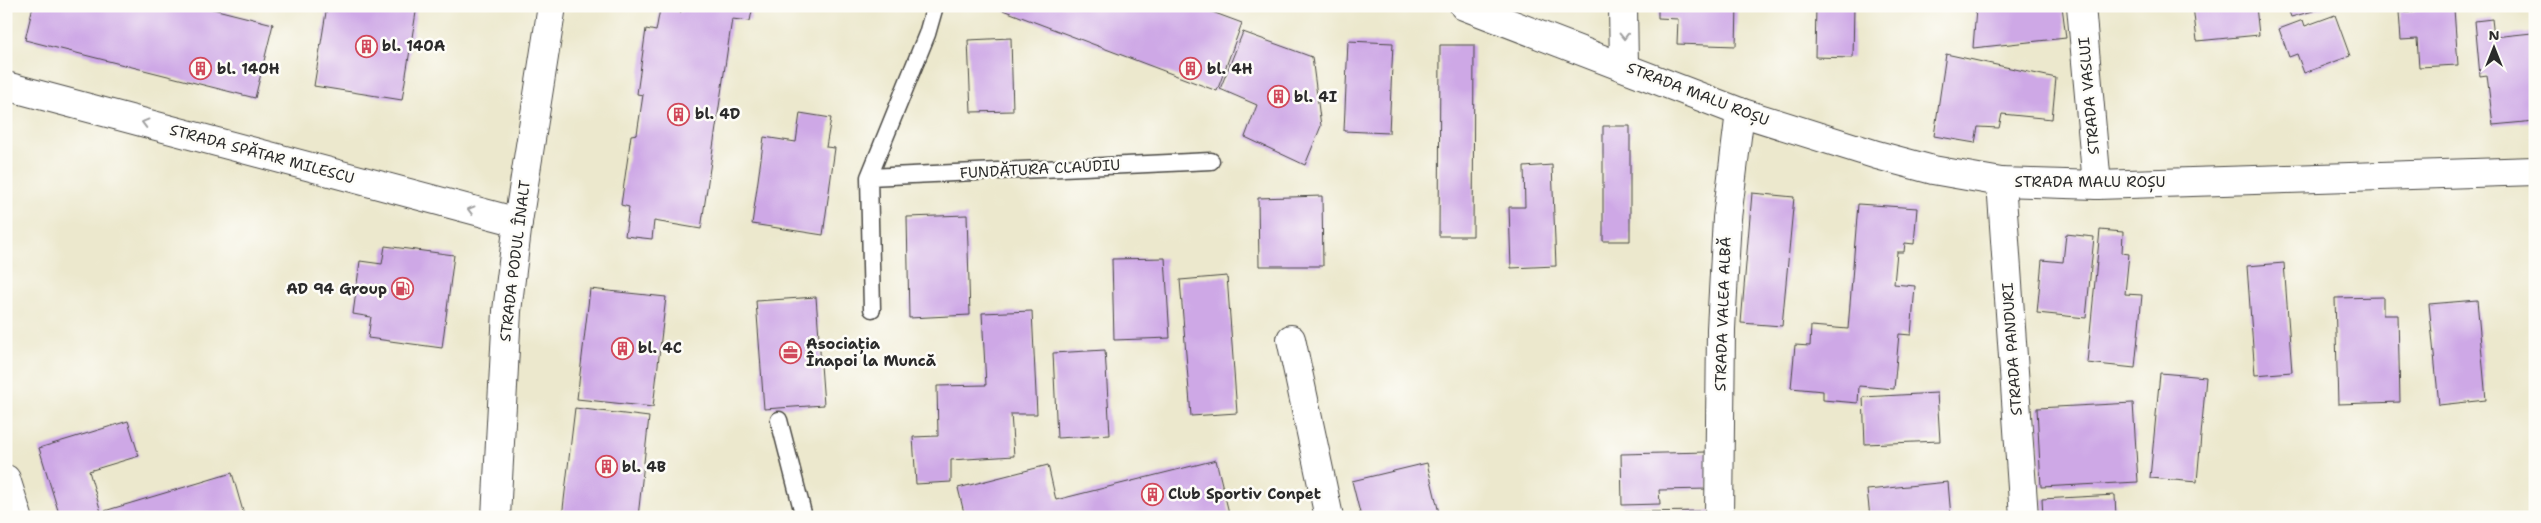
<svg xmlns="http://www.w3.org/2000/svg" width="2541" height="523" viewBox="0 0 2541 523" font-family="'Shantell Sans',sans-serif">
<rect width="100%" height="100%" fill="#fdfcf7"/>
<filter id="ink" filterUnits="userSpaceOnUse"><feTurbulence type="fractalNoise" baseFrequency=".02" numOctaves="2"/><feDisplacementMap in="SourceGraphic" scale="10" xChannelSelector="R" yChannelSelector="G"/><feConvolveMatrix kernelMatrix="1 2 1 2 8 2 1 2 1" color-interpolation-filters="sRGB"/></filter>
<filter id="wash" filterUnits="userSpaceOnUse"><feTurbulence type="fractalNoise" baseFrequency=".0096" numOctaves="4" result="noise"/><feDisplacementMap in="SourceGraphic" scale="20" xChannelSelector="R" yChannelSelector="G"/><feGaussianBlur stdDeviation="1.12" result="paint"/><feColorMatrix in="noise" values="0 0 0 0 0 0 0 0 0 0 0 0 0 0 0 0 0 1.4 0 .05"/><feComposite in="paint" operator="in"/></filter>
<g filter="url(#wash)">
<rect width="100%" height="100%" fill="#ece8cd"/>
<g id="blocks">
<!-- building -->
<path fill="#cea8e6" d="M33 6H201L273 24 255 98 25 40Z
M327 6H417L402 100 314 86Z
M682 6H753L750 21 732 19 701 229 654 221 652 239 625 236 629 207 621 205 631 135 637 134 643 95 637 94 646 29 656 31 660 9 681 12Z
M992 6H1196L1242 23 1217 91Z
M1658 6H1737L1736 46 1677 44 1678 19 1658 18Z
M1816 6H1854L1853 58 1815 57Z
M1999 6H2062L2066 38 1973 48 1976 8Z
M2193 6H2256L2259 35 2197 41Z
M2287 6H2328V7L2291 17Z
M2454 9 2458 65 2419 67 2417 39 2401 40 2399 12Z
M2335 15 2350 56 2304 73 2297 54 2289 57 2279 29 2303 20 2305 26Z
M2492 19 2494 37 2532 33 2535 59V121L2493 125 2487 75 2480 76 2475 21Z
M1243 32 1312 57 1321 126 1305 165 1245 137 1257 105 1220 89Z
M1011 38 1013 111 971 112 968 40Z
M1348 41 1393 43 1389 133 1344 131Z
M1440 45H1474L1473 236H1439Z
M1946 54 2056 78 2052 119 2002 114 1999 128 1978 127 1975 143 1934 136Z
M800 113 831 118 826 147 835 148 823 235 752 224 764 137 796 142Z
M1603 126H1630V241H1603Z
M1552 165 1556 266 1511 268 1509 207H1525L1524 167Z
M1752 193 1794 197 1782 326 1741 323Z
M1322 196 1323 266H1259L1258 198Z
M1858 204 1917 208 1914 244 1905 243 1904 252H1897L1894 284 1915 286 1911 335 1899 334 1894 389 1859 386 1858 403 1823 400V391L1791 388 1795 345 1810 346 1811 326 1848 329Z
M967 215 970 315 909 318 907 217Z
M2100 230 2123 232 2122 253 2129 254 2125 294 2142 295 2135 368 2087 363Z
M2066 234 2094 237 2086 318 2037 313 2042 260 2063 262Z
M385 246 454 255 442 348 368 338 371 317 353 314 360 261 382 264Z
M1165 258 1170 338 1114 340 1112 259Z
M2284 263 2292 372 2255 375 2247 266Z
M1227 276 1237 413 1191 416 1180 280Z
M590 289 666 297 653 407 577 399Z
M816 297 824 405 764 409 756 301Z
M2383 297V315H2398L2400 402 2338 404 2335 298Z
M2477 300 2486 400 2439 405 2429 304Z
M1032 311 1037 414H1011L1014 456 951 460V482L916 484 913 437 938 436 937 386 986 385 982 313Z
M1105 350 1110 435 1057 438 1053 353Z
M2160 373 2206 377 2197 482 2150 478Z
M1937 393 1940 441 1865 444 1863 397Z
M2133 403 2138 482 2041 487 2037 408Z
M575 408 649 417 638 517H562Z
M128 421 139 456 89 471 101 512 232 473 244 515 60 517 39 448Z
M1707 452 1708 489 1659 490 1660 504 1622 505 1621 454Z
M1216 460 1230 517H965L958 488 1048 465 1056 500Z
M1427 463 1440 517H1361L1352 481Z
M1948 482 1951 517H1870L1867 490Z
M2115 495 2116 517H2043L2042 499Z
M1711 511V517H1621V512Z"/>
</g>
</g>
<g filter="url(#ink)">
<use href="#blocks" fill-opacity="0" stroke="#484743" stroke-width="1"/>
<g fill="none" stroke-linecap="round" stroke-linejoin="round">
<defs>
<path id="lane" d="M869 177 1211 161
M872 309 869 177 927 34 935 6
M779 420 804 517"/>
<path id="street" d="M1623 6 1624 66
M2081 6 2097 185
M6 86 518 222
M2001 182 2024 517
M1291 339 1329 517
M6 479 18 517
M1719 517 1721 329 1727 218 1740 112"/>
<path id="secondary" d="M1464 6 1740 112 1877 155 1933 170 2001 182 2097 185 2535 171
M496 517 507 311 518 222 552 6"/>
</defs>
<!-- lane casing -->
<use href="#lane" stroke="#484743" stroke-width="19"/>
<!-- street casing -->
<use href="#street" stroke="#484743" stroke-width="30"/>
<!-- secondary casing -->
<use href="#secondary" stroke="#484743" stroke-width="30"/>
<!-- lane -->
<use href="#lane" stroke="#fff" stroke-width="16"/>
<!-- street -->
<use href="#street" stroke="#fff" stroke-width="28"/>
<!-- secondary -->
<use href="#secondary" stroke="#fff" stroke-width="28"/>
</g>
<!-- one-way arrows -->
<defs><path id="oneway-chevron" d="M-2-3.5L2.5 0L-2 3.5" fill="none" stroke-width="1.6" stroke-linecap="round" stroke-linejoin="round" transform="scale(1.25)"/></defs>
<g stroke="#a0a0a0">
<use href="#oneway-chevron" transform="translate(1624 36) rotate(89)"/>
<use href="#oneway-chevron" transform="translate(145 123) rotate(-165)"/>
<use href="#oneway-chevron" transform="translate(471 210) rotate(-165)"/>
</g>
</g>
<!-- icons -->
<defs>
<symbol id="building-ring" viewBox="-11 -11 22 22"><circle r="9.5" fill="#fdfcf7" stroke="#d1495b" stroke-width="1.5"/><path d="M-4-6H4V6H1V3H-1V6H-4ZM-2.5-4.3h1.7v1.8h-1.7ZM.8-4.3h1.7v1.8H.8ZM-2.5-1h1.7V.8h-1.7ZM.8-1h1.7V.8H.8Z" fill="#d1495b"/></symbol>
<symbol id="fuel-ring" viewBox="-11 -11 22 22"><circle r="9.5" fill="#fdfcf7" stroke="#d1495b" stroke-width="1.5"/><path d="M-5.5-6h7V0h2V4h1.3V-2.5L3-4.5l.8-.8L6-3V5H2.5V1h-1V6h-7ZM-4.2-4.7v3.2H.2V-4.7Z" fill="#d1495b"/></symbol>
<symbol id="office-ring" viewBox="-11 -11 22 22"><circle r="9.5" fill="#fdfcf7" stroke="#d1495b" stroke-width="1.5"/><path d="M-6-3h4V-5.5h4V-3h4V5H-6ZM-1-4.5V-3h2v-1.5ZM-6 0V1H6V0Z" fill="#d1495b"/></symbol>
</defs>
<g fill-rule="evenodd">
<use href="#building-ring" x="354" y="34" width="25" height="25"/>
<use href="#building-ring" x="188" y="56" width="25" height="25"/>
<use href="#building-ring" x="1178" y="56" width="25" height="25"/>
<use href="#building-ring" x="1266" y="84" width="25" height="25"/>
<use href="#building-ring" x="666" y="102" width="25" height="25"/>
<use href="#fuel-ring" x="390" y="276" width="25" height="25"/>
<use href="#building-ring" x="610" y="336" width="25" height="25"/>
<use href="#office-ring" x="778" y="340" width="25" height="25"/>
<use href="#building-ring" x="594" y="454" width="25" height="25"/>
<use href="#building-ring" x="1140" y="482" width="25" height="25"/>
</g>
<g text-anchor="middle" dominant-baseline="central" stroke-width="5" stroke-linejoin="round" paint-order="stroke">
<!-- poi labels -->
<g font-size="15" font-weight="bold" fill="#2b2b2b" stroke="#fdfcf7" text-anchor="start">
<text x="382" y="46">bl. 140A</text>
<text x="217" y="69">bl. 140H</text>
<text x="1207" y="69">bl. 4H</text>
<text x="1294" y="97">bl. 4I</text>
<text x="695" y="114">bl. 4D</text>
<text x="387" y="289" text-anchor="end">AD 94 Group</text>
<text x="806" y="344">Asociația<tspan x="806" dy="17">Înapoi la Muncă</tspan></text>
<text x="638" y="348">bl. 4C</text>
<text x="622" y="467">bl. 4B</text>
<text x="1168" y="494">Club Sportiv Conpet</text>
</g>
<!-- street labels -->
<g font-size="15" fill="#2b2b2b" stroke="#fdfcf7">
<text transform="translate(1698 94) rotate(21)">STRADA MALU ROȘU</text>
<text transform="translate(2089 96) rotate(-95)">STRADA VASLUI</text>
<text transform="translate(262 154) rotate(15)">STRADA SPĂTAR MILESCU</text>
<text transform="translate(1040 169) rotate(-3)">FUNDĂTURA CLAUDIU</text>
<text x="2090" y="182">STRADA MALU ROȘU</text>
<text transform="translate(515 261) rotate(-83)">STRADA PODUL ÎNALT</text>
<text transform="translate(1723 314) rotate(-88)">STRADA VALEA ALBĂ</text>
<text transform="translate(2012 349) rotate(-94)">STRADA PANDURI</text>
</g>
</g>
<!-- margin -->
<rect width="2541" height="523" fill="none" stroke="#fdfcf7" stroke-width="25"/>
<!-- north arrow -->
<g transform="translate(2494 48)" stroke="#fdfcf7" stroke-width="4" paint-order="stroke">
<path d="M0-4L9 19L0 12L-9 19Z" fill="#2b2b2b"/>
<text y="-8" font-size="14" font-weight="bold" text-anchor="middle" fill="#2b2b2b">N</text>
</g>
</svg>
